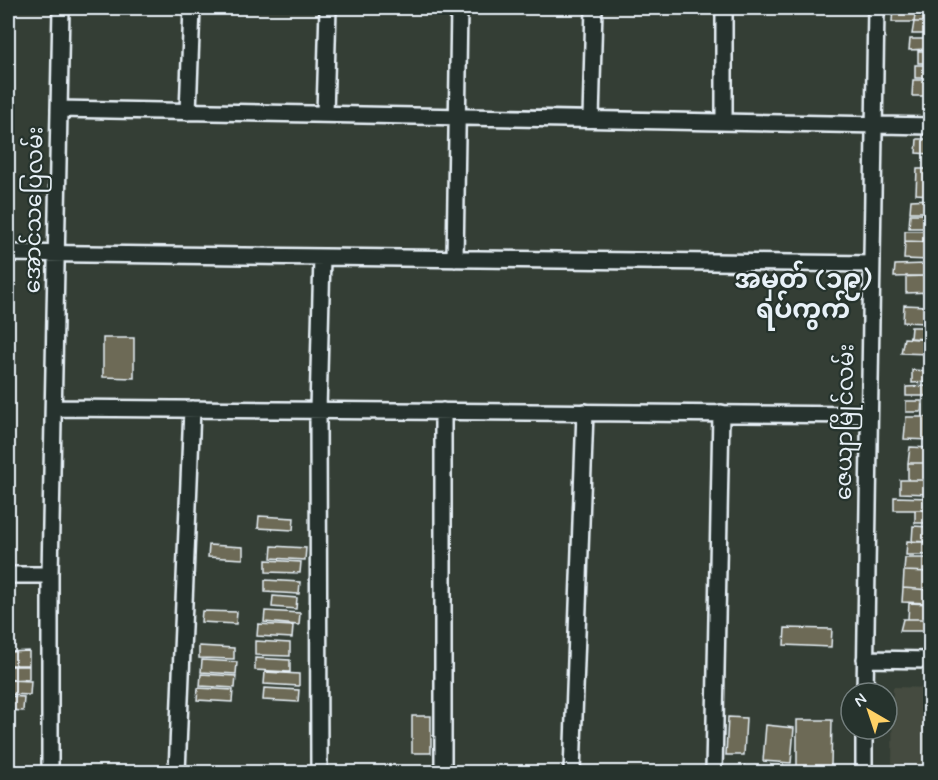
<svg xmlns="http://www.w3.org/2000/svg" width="938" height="780" viewBox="0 0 938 780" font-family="Mynerve,'Noto Sans Myanmar',sans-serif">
<rect width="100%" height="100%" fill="#343e35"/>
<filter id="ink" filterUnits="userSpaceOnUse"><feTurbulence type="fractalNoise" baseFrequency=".0167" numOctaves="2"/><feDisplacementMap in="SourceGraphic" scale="12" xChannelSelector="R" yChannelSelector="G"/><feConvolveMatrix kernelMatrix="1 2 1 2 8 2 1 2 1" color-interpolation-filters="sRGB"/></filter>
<g filter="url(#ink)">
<!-- built -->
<path fill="#454c3f" d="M893 687 930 688V772H892Z"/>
<!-- building -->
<path fill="#6d6b56" stroke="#e8f1f8" stroke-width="1.5" d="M893 8H916L914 22H892Z
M916 8H930V22H914Z
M914 22H930V34H912Z
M910 39H926V49L909 50Z
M918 51H930V63H918Z
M915 65H930V78H915Z
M913 80H930V96H912Z
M917 139H930V154L916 153Z
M917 169H930V195L916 194Z
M930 199V212H910L911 200Z
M910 214H928L927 228H909Z
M905 231H930V242L905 241Z
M905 241 930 242V260L904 259Z
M925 264 926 276 894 277 895 265Z
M906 276H930V292L906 293Z
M904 305 927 306 926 323 903 322Z
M911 327H929L927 339 910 338Z
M103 338H134V378L103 377Z
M904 338 930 340 929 354 901 353Z
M912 370 928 371V382L912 383Z
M927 386 926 396H906V387Z
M906 401H922L921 412H906Z
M906 417H930V440L904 439Z
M910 447 930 448V463H908Z
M908 463H930V480H908Z
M900 480H930V494L900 493Z
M894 497 930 498V510H894Z
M915 510H930V523H915Z
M259 516 294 518 293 530 258 528Z
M913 526 930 527V542H912Z
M907 541 930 542V555H906Z
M209 545 243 547V559L208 557Z
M272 546 306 548 305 560 271 558Z
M905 558H930V572L904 571Z
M266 560 301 562 300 573 266 572Z
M904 571 930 572V590L903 588Z
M265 580 300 582 299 594 265 592Z
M903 588 930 590V603L902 602Z
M273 596 297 598 296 609 272 607Z
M909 603 930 604V619H908Z
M202 611 237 612 236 624 201 622Z
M265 611 300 613 299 625 264 622Z
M903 619H930V631H900Z
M258 624 293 626 292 638 257 636Z
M785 628 832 629 831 647 784 645Z
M255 641 290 643V656L255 655Z
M199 646 234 648V659L199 658Z
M29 651V666H8V652Z
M255 658 290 660V672L255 670Z
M202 660 237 662 236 674 201 672Z
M8 665H29V679L8 680Z
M265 672 299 674V686L264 684Z
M201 674 236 676 235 688 200 686Z
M8 680 31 681 30 695 8 694Z
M198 688 233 690 232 702 197 700Z
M264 688 299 690 298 702 263 700Z
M8 696 24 697 23 711 8 710Z
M412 716H431V753H412Z
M728 717 746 718 744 755H726Z
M797 720H832L831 767H797Z
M766 725 794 728 791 763 763 761Z
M926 726H930V772H926Z"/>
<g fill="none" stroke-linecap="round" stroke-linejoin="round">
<defs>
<path id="street" d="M724 8V122
M59 109 930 126
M188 112 192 8
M325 114 328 8
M591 119 594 8
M8 253 871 264
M455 259 459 8
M54 408 868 415
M8 575H50
M865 659 930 660
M865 693 876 8
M50 772V575L61 8
M177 772 192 409
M319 772 318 410 322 257
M443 772V411
M572 772 585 412
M714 772 721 413
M864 772V729"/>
</defs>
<!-- street casing -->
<use href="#street" stroke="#e8f1f8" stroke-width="20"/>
<!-- street -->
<use href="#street" stroke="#26332d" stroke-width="15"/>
</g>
</g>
<g text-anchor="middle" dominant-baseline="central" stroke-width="4.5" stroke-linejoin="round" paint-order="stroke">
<!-- street labels -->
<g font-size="22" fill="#e8f1f8" stroke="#26332d">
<text transform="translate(35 210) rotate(-89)">အောင်သပြေလမ်း</text>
<text transform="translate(846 422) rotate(-89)">ဇေယျာမြိုင်လမ်း</text>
</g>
<!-- quarter labels -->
<g font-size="26" font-weight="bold" fill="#e8f1f8" stroke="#26332d">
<text x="803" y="281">အမှတ် (၁၉)<tspan x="803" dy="30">ရပ်ကွက်</tspan></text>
</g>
</g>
<!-- margin -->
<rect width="938" height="780" fill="none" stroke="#26332d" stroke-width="30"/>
<rect x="15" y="15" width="908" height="750" fill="none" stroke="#e8f1f8" stroke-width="2" filter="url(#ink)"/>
<!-- north arrow -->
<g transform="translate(869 711) rotate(321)"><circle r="28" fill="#26332d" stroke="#747f7e" stroke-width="1.5"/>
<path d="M0-4.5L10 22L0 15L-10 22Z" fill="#ffd166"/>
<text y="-9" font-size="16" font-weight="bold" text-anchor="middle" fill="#e8f1f8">N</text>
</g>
</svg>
